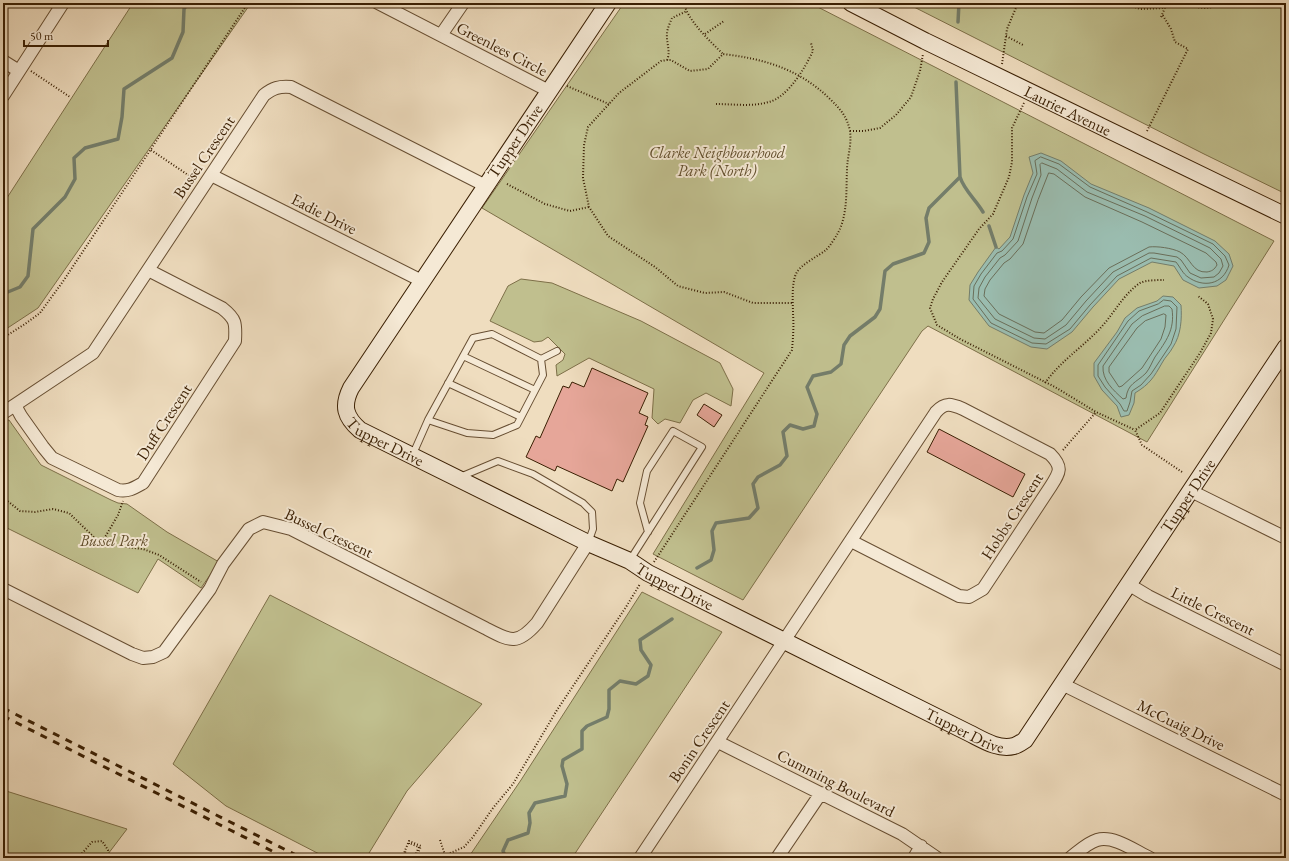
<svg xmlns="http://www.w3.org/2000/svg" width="1289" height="861" viewBox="0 0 1289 861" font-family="'EB Garamond',serif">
<rect width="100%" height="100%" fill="#efddbf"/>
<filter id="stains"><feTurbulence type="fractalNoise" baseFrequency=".005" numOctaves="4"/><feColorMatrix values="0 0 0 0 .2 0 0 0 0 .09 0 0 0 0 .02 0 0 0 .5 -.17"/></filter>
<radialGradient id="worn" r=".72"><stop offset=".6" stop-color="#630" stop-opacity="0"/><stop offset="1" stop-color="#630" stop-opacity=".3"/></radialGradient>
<!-- green -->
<path fill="#c0bf8e" stroke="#7d6f48" d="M133 3H251L38 308 3 331V204Z
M624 3H810L1274 241 1147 442 928 326 922 331 743 600 653 554 764 373 482 208Z
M912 3H1286V194L1204 154 912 6Z
M521 279 552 283 641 321 720 363 733 389 731 406 706 393 693 400 680 423 665 419 658 424 652 418 654 389 589 358 557 376 556 365 563 360 565 354 548 337 542 341 534 342 490 321 508 286Z
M9 420 41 465 111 500 118 503 127 504 167 532 219 562 201 588 158 559 138 593 3 526V422Z
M642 592 722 632 572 858H468L521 780Z
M270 595 482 704 407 791 366 858H327L226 806 173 764Z
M3 790 127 829 105 858H3Z"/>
<!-- water -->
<path fill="#9abcaf" stroke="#747d6a" d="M1041 153 1061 161 1091 184 1149 208 1215 241 1229 254 1233 266 1226 280 1217 286 1199 288 1183 280 1174 266 1152 262 1119 279 1093 307 1072 332 1047 349 1031 347 989 326 969 300 970 285 978 272 996 247 999 249 1010 237 1024 195 1033 173 1029 157Z
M1163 296 1173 297 1181 305C1182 319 1181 335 1173 347 1170 353 1165 357 1162 363 1154 377 1150 384 1135 393L1134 403 1129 415 1121 417 1117 406 1102 390 1094 376V363L1117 332 1125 318 1137 308 1157 301Z"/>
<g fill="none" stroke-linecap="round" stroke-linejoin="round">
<!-- shore -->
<path stroke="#6a6e59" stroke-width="1" d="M1041 157 1059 164 1090 187 1147 212 1213 244 1225 256 1229 265C1223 285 1203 288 1188 277 1183 274 1180 267 1176 262L1151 258 1117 276 1090 305 1070 329 1046 344 1032 343 991 323 973 299 974 286 981 274 997 253 1002 251 1013 239 1027 197 1037 174 1035 161Z
M1042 163 1057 169 1087 192 1145 216 1210 248 1221 259 1223 266 1219 273 1214 277 1201 278 1190 273 1181 260 1177 257 1154 253H1149L1113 272 1086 301 1066 325 1045 339 1034 338 995 319 978 298 979 288 985 277 1000 258 1005 255 1018 241 1032 198 1041 175 1040 165Z
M1049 173 1054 174 1085 197 1142 222 1206 253 1216 262 1217 265C1214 270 1212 271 1207 272 1192 273 1191 258 1180 252 1172 248 1157 246 1149 247L1109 268 1081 297 1062 320 1044 333 1035 332 999 314 984 296 985 289 990 280 1004 263 1010 259 1023 244 1038 200Z
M1164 300 1171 301 1177 307 1176 329 1171 344 1151 374 1141 385 1132 391 1130 402 1127 411H1124L1120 404 1105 387 1098 376V365L1128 321 1139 311 1158 304Z
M1165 306H1169L1172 309C1175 330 1166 341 1155 357 1152 362 1150 368 1146 373 1136 383 1128 383 1126 398L1123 399C1113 390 1102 380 1103 366L1132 324 1142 316Z
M1164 314 1166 315 1165 327 1161 339 1142 368 1122 386 1119 387 1109 372V367L1137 328 1145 321Z"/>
<!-- stream -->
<path stroke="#747d6a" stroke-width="3.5" d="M958 22 959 3
M956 82 960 177C964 190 976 200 983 212
M989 226 996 247
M3 294 20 287 28 276 33 229 65 197 75 179 74 158 85 148 118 139 122 117 124 89 172 58 183 32 184 9 188 3
M697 568 711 560 714 550 712 531 716 523 749 518 758 508 753 484 758 477 780 465 787 456 783 432 790 425 803 429 814 426 817 414 807 387 813 376 831 372 841 364 844 345 850 336 875 317 880 309 885 271 893 264 924 253 929 242 926 218 929 208 960 177
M506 858 503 851 508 840 528 833 530 823 529 813 535 803 565 796 567 784 562 766 563 760 582 749V731L587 726 607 717 609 709V690L620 681 636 684 648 676 651 665 641 650 640 640 672 619"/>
</g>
<!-- building -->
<path fill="#e6a699" stroke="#3a1f03" d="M592 368 648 393 639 413 648 417 645 425 648 426 623 482 617 479 612 491 557 466 555 471 526 457 536 436 540 438 563 386 569 388 572 382 584 387Z
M704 404 722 415 714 427 697 415Z
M939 429 1025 474 1013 497 927 452Z"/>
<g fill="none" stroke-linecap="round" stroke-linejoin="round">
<defs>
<path id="lane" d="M463 356 535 390
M448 383 521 417
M428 420 467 433 493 435 517 425 543 375 541 359
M413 454 428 420 473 338 492 334 541 359 557 351
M460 477 498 461 533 474 583 503 592 512 593 529 588 543
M630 560 702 447 673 431 647 471 640 503 648 532"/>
<path id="street" d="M378 3 549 91
M441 35 463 3
M3 61 19 71
M3 96 63 3
M211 175 422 281
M15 405 21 416 43 447 52 458 118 490C128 492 134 488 143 483L235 341C236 323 236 319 222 308L148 270
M3 413 93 353 264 95C273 88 279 86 291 87L486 186
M1191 491 1286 538
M1128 584 1148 596 1286 665
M3 589 132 654 143 658 153 657 164 652 210 589 223 564 249 529 263 522 291 529 485 628C510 641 517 646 537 623L588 543
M1062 684 1286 795
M718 742 902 834 937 858
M640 858 936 412C945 402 951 404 963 409L1050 454C1063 467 1060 472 1051 486L983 589 969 597 959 596 851 541
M777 858 821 793
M914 858 921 846
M1070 858C1078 852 1087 843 1097 840 1114 835 1135 851 1150 858"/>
<g id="secondary">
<path id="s1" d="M608 3 351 388C342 406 345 417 360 430L588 543 630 561 648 573 969 733C983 740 998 750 1014 746 1018 745 1022 742 1025 740L1286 347"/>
<path id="s2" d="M851 3 925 41 1286 216"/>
</g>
</defs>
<!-- lane casing -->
<use href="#lane" stroke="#674e32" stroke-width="8"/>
<!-- street casing -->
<use href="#street" stroke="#674e32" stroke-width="14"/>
<!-- secondary casing -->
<use href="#secondary" stroke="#3a1f03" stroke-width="18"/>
<!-- path -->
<path stroke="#3a1f03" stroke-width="2" stroke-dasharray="1 2" stroke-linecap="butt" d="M684 3C687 20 711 42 723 54
M1124 3 1140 9 1165 8
M1187 3C1202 11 1211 8 1226 3
M1281 3 1286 6
M1161 17 1167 3
M705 34 724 21
M1006 36 1023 45
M667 60C671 52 666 42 667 34 667 29 670 23 672 18L687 11
M1002 64 1007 29 1018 3
M31 71 70 97
M567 86 609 104
M1024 103 1012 128V162L1009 177 993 214 979 229 942 282 933 299 930 308 937 325 960 339 1055 387 1096 412 1135 430
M716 104C733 104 752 107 769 102 788 97 805 68 813 51L811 43
M850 131H864L880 128 896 115 911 97 920 71 923 54
M1147 131 1188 49 1175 42 1171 29 1162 14
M151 150 194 179
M507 184 545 204 570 211 589 207
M3 338 25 324 40 313 64 280 248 3
M1045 383C1061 360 1086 345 1104 324 1116 310 1124 294 1140 283 1146 280 1157 280 1164 280
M1063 450 1096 412
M1182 472 1142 445 1135 430 1160 413 1200 353 1211 333 1213 319 1208 304 1198 296
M3 494 5 499 20 511 35 512 53 509 69 513 101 544 143 549 159 555 201 582
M101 544 118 515 123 501
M654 562 792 350C793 338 794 326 793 314 793 303 791 282 797 272 802 264 818 256 826 250 830 246 835 238 838 233 848 214 846 190 847 170 847 157 852 146 850 131 847 116 840 109 830 99 799 69 765 59 723 54L708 69 690 71 671 60H667L661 61 619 93 588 127 584 145 583 178 589 207 608 236 655 267 678 286 705 293 724 292 753 303H793
M440 840 445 855
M409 844V843L419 847 414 858
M78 858 92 842 102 841 108 850 109 858
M402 858 409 841 421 846 416 858
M403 858 406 850
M439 858 464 847 473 837 493 808 513 784 557 710 626 607 640 584"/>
<!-- lane -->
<use href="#lane" stroke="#f5e9d5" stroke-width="6"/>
<!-- street -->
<use href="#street" stroke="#f5e9d5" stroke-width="12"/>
<!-- secondary -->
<use href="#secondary" stroke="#f5e9d5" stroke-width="16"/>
<!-- rail -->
<path stroke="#3a1f03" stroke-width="3" stroke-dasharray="7 7" stroke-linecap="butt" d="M3 708 302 858
M3 716 286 858"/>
</g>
<g text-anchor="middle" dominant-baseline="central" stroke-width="4" stroke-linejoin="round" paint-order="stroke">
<!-- street labels -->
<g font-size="16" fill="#3a1f03" stroke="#f5e9d5">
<text transform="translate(502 49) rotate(27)">Greenlees Circle</text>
<text stroke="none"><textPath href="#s2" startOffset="242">Laurier Avenue</textPath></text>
<text transform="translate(515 141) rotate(-56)">Tupper Drive</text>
<text transform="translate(204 157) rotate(-56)">Bussel Crescent</text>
<text transform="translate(324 214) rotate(27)">Eadie Drive</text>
<text transform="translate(164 422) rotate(-57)">Duff Crescent</text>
<text stroke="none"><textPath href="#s1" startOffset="538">Tupper Drive</textPath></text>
<text stroke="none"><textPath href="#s1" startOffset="1545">Tupper Drive</textPath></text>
<text transform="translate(1012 516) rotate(-57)">Hobbs Crescent</text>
<text transform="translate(329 533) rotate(25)">Bussel Crescent</text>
<text stroke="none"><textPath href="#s1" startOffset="862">Tupper Drive</textPath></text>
<text transform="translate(1213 611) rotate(26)">Little Crescent</text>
<text transform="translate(1181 725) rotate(26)">McCuaig Drive</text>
<text stroke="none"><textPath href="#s1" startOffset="1186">Tupper Drive</textPath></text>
<text transform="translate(699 741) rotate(-56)">Bonin Crescent</text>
<text transform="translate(836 783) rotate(27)">Cumming Boulevard</text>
</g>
<!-- park labels -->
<g font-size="16" font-style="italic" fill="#624f2d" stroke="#f5e9d5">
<text x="717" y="152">Clarke Neighbourhood<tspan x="717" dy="18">Park (North)</tspan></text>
<text x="114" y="540">Bussel Park</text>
</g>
</g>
<!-- margin -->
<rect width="1289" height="861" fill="none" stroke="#efddbf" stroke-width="16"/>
<rect x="4" y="4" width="1281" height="853" fill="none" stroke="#3a1f03" stroke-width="2"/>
<rect x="8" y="8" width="1273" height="845" fill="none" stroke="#3a1f03"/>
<!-- scale -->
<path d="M24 40v6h84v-6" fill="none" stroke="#3a1f03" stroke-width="2"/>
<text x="30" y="40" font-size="12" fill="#3a1f03" stroke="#f5e9d5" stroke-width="3" paint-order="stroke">50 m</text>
<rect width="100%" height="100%" filter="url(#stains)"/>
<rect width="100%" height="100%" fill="url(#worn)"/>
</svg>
